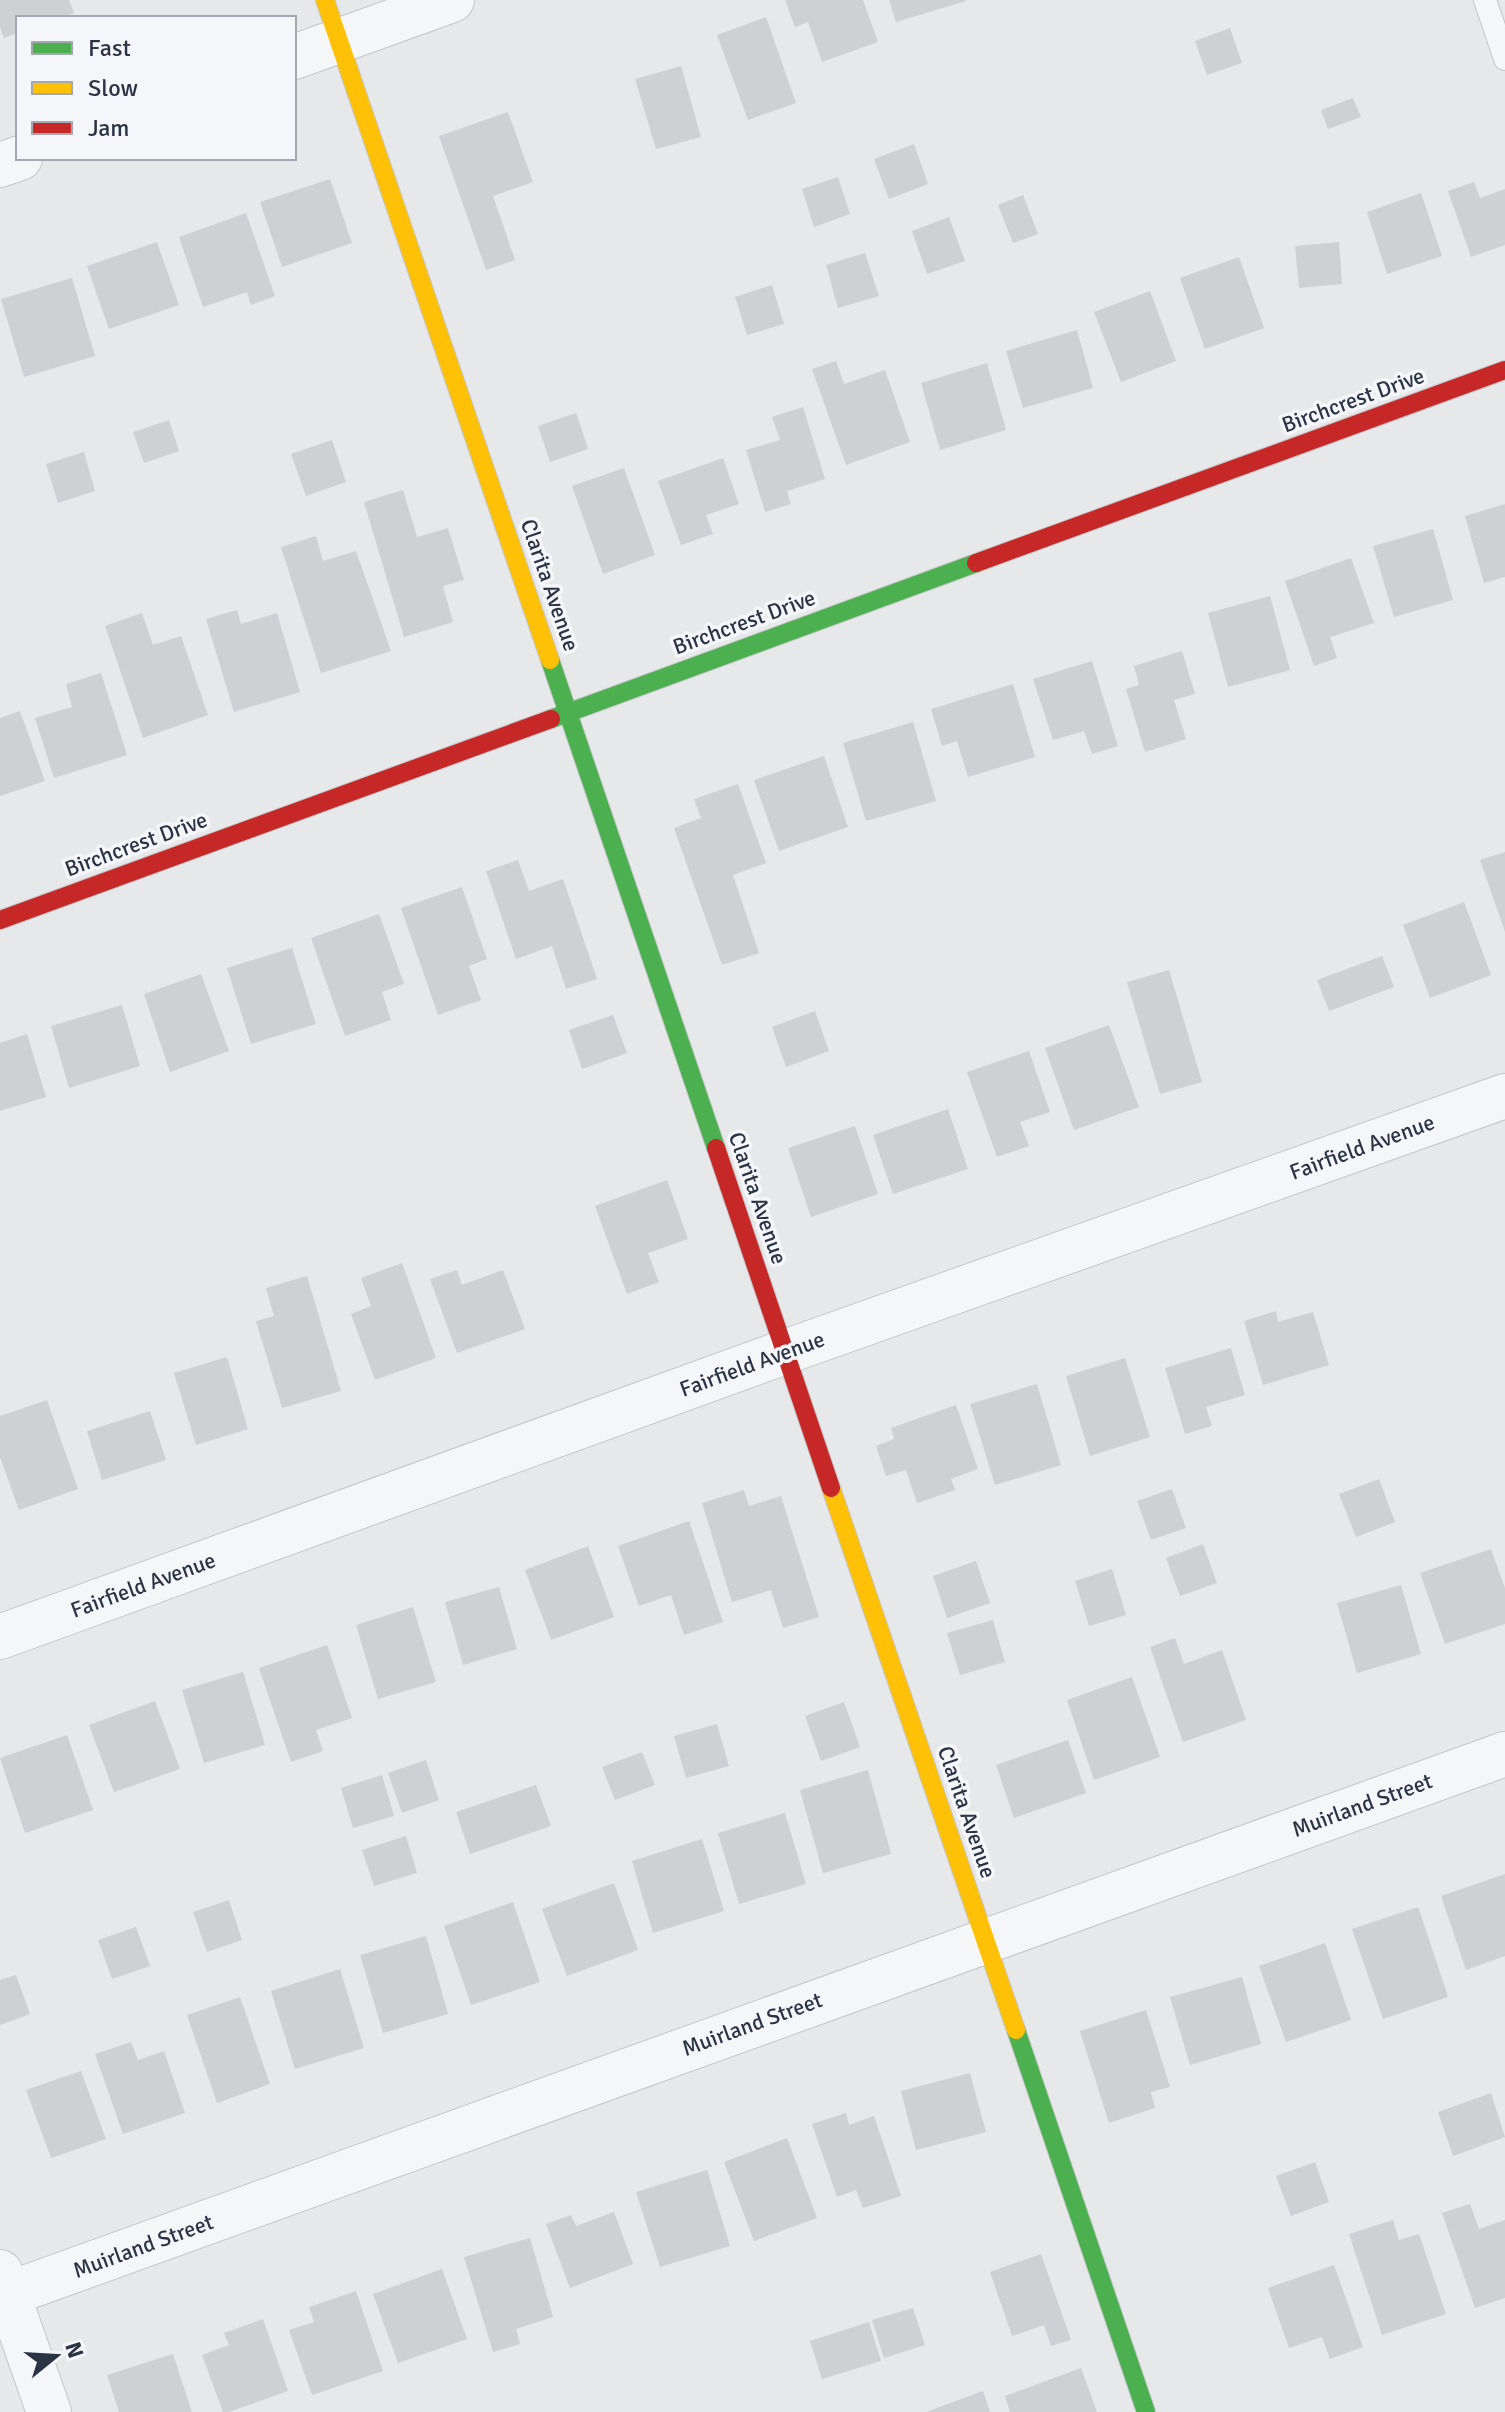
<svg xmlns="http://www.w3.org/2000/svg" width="1505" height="2412" viewBox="0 0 1505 2412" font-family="Signika,sans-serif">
<rect width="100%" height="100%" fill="#e6e8ea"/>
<!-- building -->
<path fill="#ced0d3" d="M0 0H69L74 13 61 18H18V33L4 38 0 27Z
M785 0H863L878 42 822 62 808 22 795 27Z
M889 0H966V1L896 22Z
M766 17 796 103 748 120 717 35Z
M1230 28 1242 63 1207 75 1195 41Z
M681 66 701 137 656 149 635 79Z
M1353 98 1361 117 1328 129 1321 110Z
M508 112 533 182 493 196 515 260 486 270 439 136Z
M914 144 928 184 889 199 874 159Z
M838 177 850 214 814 227 802 189Z
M330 179 352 243 282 267 260 202Z
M1474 182 1480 198 1505 189V245L1471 257 1448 191Z
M1421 193 1442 256 1387 274 1367 212Z
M1023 195 1038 234 1013 243 998 205Z
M246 213 275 296 251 305 247 292 203 307 179 237Z
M949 217 965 261 927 274 912 231Z
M157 242 179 305 109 329 87 266Z
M1339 242 1342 284 1299 288 1295 246Z
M865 253 879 296 838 308 826 265Z
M1239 257 1264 328 1205 349 1180 278Z
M72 278 95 356 24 377 1 299Z
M772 285 784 324 747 335 735 297Z
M1150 291 1176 361 1121 382 1094 312Z
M1077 330 1093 388 1023 408 1006 351Z
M836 361 844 384 885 370 910 442 846 465 812 369Z
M987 363 1006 430 940 450 921 383Z
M803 407 825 479 787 491 791 504 765 512 746 450 780 440 772 417Z
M576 413 588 449 550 462 538 426Z
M169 420 179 451 144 463 133 432Z
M332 440 346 482 306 496 291 454Z
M84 452 95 491 58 503 46 464Z
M723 458 739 504 706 515 713 534 681 545 658 481Z
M624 468 655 555 603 574 572 486Z
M403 490 417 537 448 528 464 580 443 586 453 622 404 637 364 502Z
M1505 504V577L1484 583 1465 516Z
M1433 529 1453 600 1394 617 1373 546Z
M316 536 323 561 356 551 391 651 321 673 281 547Z
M1351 558 1374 623 1330 637 1337 658 1314 666 1285 581Z
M1270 596 1290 670 1228 687 1208 613Z
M237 610 241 624 277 613 300 692 234 712 206 619Z
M142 613 153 645 181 636 208 715 143 738 105 626Z
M1182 651 1195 694 1174 700 1186 739 1145 752 1126 689 1139 685 1134 666Z
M1092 661 1118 746 1092 754 1084 731 1053 740 1033 679Z
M101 673 127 755 54 778 35 718 72 707 66 684Z
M1013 684 1035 757 968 777 957 741 942 746 931 709Z
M20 711 45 781 0 796V718Z
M913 722 936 801 866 821 843 743Z
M824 756 848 827 779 851 754 780Z
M738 784 766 863 733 875 759 953 722 965 674 828 701 818 694 799Z
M1505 852V932L1480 860Z
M518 860 529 891 563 879 597 979 566 989 552 946 516 959 486 871Z
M462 887 487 959 469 966 481 1000 438 1015 401 908Z
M1464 902 1491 975 1430 998 1403 925Z
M379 914 404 984 382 992 391 1020 345 1036 311 938Z
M292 948 316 1024 251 1044 227 968Z
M1382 956 1394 987 1329 1011 1317 980Z
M1169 970 1202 1082 1160 1094 1127 982Z
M201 974 229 1051 170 1072 144 994Z
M122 1005 140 1066 69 1088 51 1026Z
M815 1011 829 1051 786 1067 772 1027Z
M613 1015 627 1053 582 1069 569 1030Z
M1109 1025 1139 1107 1074 1130 1045 1048Z
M27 1034 46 1097 0 1111V1043Z
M1029 1051 1050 1112 1020 1122 1029 1146 997 1157 967 1072Z
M948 1109 968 1169 893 1194 873 1135Z
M855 1126 878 1194 811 1217 788 1148Z
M667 1180 688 1239 648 1253 659 1282 627 1294 595 1206Z
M402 1263 436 1358 375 1380 351 1314 371 1306 361 1278Z
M457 1270 462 1285 503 1270 525 1329 457 1353 430 1279Z
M307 1276 341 1391 282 1408 256 1321 274 1316 266 1288Z
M1276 1311 1278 1322 1313 1312 1329 1365 1263 1385 1244 1321Z
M1231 1348 1245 1395 1206 1407 1212 1426 1185 1434 1165 1368Z
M227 1357 248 1429 196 1445 174 1373Z
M1125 1358 1150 1437 1090 1456 1066 1376Z
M1037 1384 1061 1465 995 1485 970 1404Z
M47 1400 78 1489 19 1510 0 1457V1416Z
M956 1405 978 1469 951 1479 955 1490 917 1503 906 1470 886 1476 876 1446 894 1439 891 1428Z
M150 1411 166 1460 102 1480 87 1431Z
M1379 1479 1395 1522 1356 1537 1339 1494Z
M1172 1489 1186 1528 1151 1540 1137 1501Z
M744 1490 749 1506 781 1496 819 1617 783 1628 771 1590 732 1602 702 1503Z
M689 1521 723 1622 684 1635 671 1595 639 1606 618 1546Z
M1203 1544 1217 1583 1180 1596 1166 1558Z
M588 1546 614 1617 551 1640 525 1570Z
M1491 1549 1505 1588V1624L1445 1644 1420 1573Z
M976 1561 990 1603 947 1618 933 1576Z
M1112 1569 1126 1615 1089 1626 1075 1581Z
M1401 1585 1421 1654 1357 1673 1337 1603Z
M499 1587 517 1649 463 1665 445 1602Z
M413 1607 436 1682 378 1699 356 1625Z
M993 1620 1005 1662 960 1675 947 1633Z
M1175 1638 1184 1664 1222 1650 1246 1720 1183 1742 1150 1647Z
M327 1645 352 1718 316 1730 323 1751 291 1762 259 1668Z
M243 1672 265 1745 204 1763 182 1690Z
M1132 1677 1160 1757 1094 1780 1067 1700Z
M155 1701 180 1769 114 1792 89 1725Z
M844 1702 860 1747 821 1761 805 1716Z
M717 1724 729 1766 686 1778 674 1736Z
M67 1735 93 1810 25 1833 0 1758Z
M1068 1740 1086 1793 1014 1818 996 1765Z
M642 1752 655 1785 615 1800 602 1767Z
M426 1760 439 1800 402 1813 388 1773Z
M868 1770 891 1854 823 1873 800 1790Z
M382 1775 394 1816 353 1828 341 1788Z
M536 1785 551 1826 470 1854 456 1812Z
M785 1813 806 1884 739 1904 718 1833Z
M406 1836 417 1873 374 1886 362 1850Z
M702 1839 724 1911 653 1933 632 1861Z
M1505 1874V1956L1466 1970 1441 1896Z
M614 1883 638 1950 567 1976 542 1909Z
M229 1900 242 1940 207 1952 193 1912Z
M513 1902 540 1982 471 2005 444 1926Z
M1418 1907 1448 1997 1383 2019 1352 1929Z
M136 1927 150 1966 112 1979 98 1940Z
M426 1936 448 2014 383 2033 360 1955Z
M1325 1943 1351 2020 1286 2042 1259 1966Z
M340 1969 364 2048 295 2069 271 1991Z
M16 1975 30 2014 0 2025V1980Z
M1242 1977 1261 2044 1190 2065 1170 1997Z
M240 1997 270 2084 217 2103 187 2015Z
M1146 2010 1170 2087 1151 2092 1155 2108 1109 2123 1080 2031Z
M131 2042 138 2060 164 2051 185 2113 123 2134 95 2054Z
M81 2071 106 2139 51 2158 26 2090Z
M970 2073 986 2132 916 2150 901 2091Z
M1491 2093 1505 2137 1453 2156 1438 2112Z
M846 2113 849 2125 874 2116 901 2196 863 2208 856 2190 837 2197 812 2124Z
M787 2138 817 2218 754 2241 724 2162Z
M1315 2162 1329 2202 1291 2216 1276 2176Z
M707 2170 730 2246 660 2267 636 2192Z
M1470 2204 1479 2229 1505 2220V2298L1475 2308 1442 2213Z
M614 2212 633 2264 570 2288 546 2224 571 2215 576 2226Z
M1393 2220 1399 2240 1419 2234 1446 2314 1382 2335 1349 2234Z
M530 2238 553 2317 516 2329 520 2344 493 2352 464 2257Z
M1041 2254 1071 2340 1051 2346 1044 2325 1012 2336 990 2272Z
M1334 2265 1363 2347 1330 2359 1322 2337 1289 2348 1268 2288Z
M442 2269 467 2339 398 2363 373 2294Z
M356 2291 383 2371 312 2395 289 2330 314 2322 309 2307Z
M913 2308 925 2345 884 2358 872 2320Z
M263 2319 288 2391 229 2412H223L202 2355 229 2345 224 2333Z
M869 2322 881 2361 822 2379 810 2341Z
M173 2354 192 2412H119L107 2375Z
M1081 2368 1097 2412H1010L1005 2396Z
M983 2391 990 2412H926Z"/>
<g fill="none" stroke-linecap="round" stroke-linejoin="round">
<defs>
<path id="lane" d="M1485 0 1505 59"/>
<path id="street" d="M294 57 452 0
M0 165 20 158
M0 1637 785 1352 1505 1096
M0 2272 49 2412
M0 2297 1505 1754"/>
<path id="fast" d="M550 660 716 1148
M551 719 976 563
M1016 2030 1146 2412"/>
<path id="slow" d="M325 0 550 660
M831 1488 1016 2030"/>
<path id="jam" d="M976 563 1505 370
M0 920 551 719
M716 1148 831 1488"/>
</defs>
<!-- lane casing -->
<use href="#lane" stroke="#c4c6c8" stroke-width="24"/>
<!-- street casing -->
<use href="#street" stroke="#c4c6c8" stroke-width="46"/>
<!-- fast casing -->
<use href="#fast" stroke="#c4c6c8" stroke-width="20"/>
<!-- slow casing -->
<use href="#slow" stroke="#c4c6c8" stroke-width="20"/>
<!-- jam casing -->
<use href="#jam" stroke="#c4c6c8" stroke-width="20"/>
<!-- lane -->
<use href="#lane" stroke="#f5f6f7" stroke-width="22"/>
<!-- street -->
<use href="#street" stroke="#f5f6f7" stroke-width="44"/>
<!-- fast -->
<use href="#fast" stroke="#4caf50" stroke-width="18"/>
<!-- slow -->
<use href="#slow" stroke="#ffc107" stroke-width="18"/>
<!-- jam -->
<use href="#jam" stroke="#c62828" stroke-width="18"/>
</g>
<g text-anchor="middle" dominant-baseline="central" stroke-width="7" stroke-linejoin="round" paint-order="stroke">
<!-- street labels -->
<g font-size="22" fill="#2b3445" stroke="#f4f6f9">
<text transform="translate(1353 400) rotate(-20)">Birchcrest Drive</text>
<text transform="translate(550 585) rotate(71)">Clarita Avenue</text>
<text transform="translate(744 622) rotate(-20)">Birchcrest Drive</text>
<text transform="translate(136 844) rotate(-20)">Birchcrest Drive</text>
<text transform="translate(1362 1147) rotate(-20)">Fairfield Avenue</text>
<text transform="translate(758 1198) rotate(71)">Clarita Avenue</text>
<text transform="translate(752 1364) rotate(-20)">Fairfield Avenue</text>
<text transform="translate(143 1585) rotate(-20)">Fairfield Avenue</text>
<text transform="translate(1362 1805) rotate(-20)">Muirland Street</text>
<text transform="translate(967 1812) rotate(71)">Clarita Avenue</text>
<text transform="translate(752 2024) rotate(-20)">Muirland Street</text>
<text transform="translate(143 2246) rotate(-20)">Muirland Street</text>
</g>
</g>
<!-- legend -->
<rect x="16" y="16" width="280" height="144" fill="#f4f6f9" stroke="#a4a8b1" stroke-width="2"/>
<rect x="32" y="42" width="40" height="12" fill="#4caf50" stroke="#a4a8b1" stroke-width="2"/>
<text x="88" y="56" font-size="24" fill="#2b3445">Fast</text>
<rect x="32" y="82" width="40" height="12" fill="#ffc107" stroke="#a4a8b1" stroke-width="2"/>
<text x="88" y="96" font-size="24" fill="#2b3445">Slow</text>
<rect x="32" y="122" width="40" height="12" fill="#c62828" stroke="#a4a8b1" stroke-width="2"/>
<text x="88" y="136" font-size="24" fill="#2b3445">Jam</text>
<!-- north arrow -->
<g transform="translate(56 2356) rotate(72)" stroke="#f4f6f9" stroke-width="6" paint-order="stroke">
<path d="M0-6L14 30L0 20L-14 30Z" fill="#2b3445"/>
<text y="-12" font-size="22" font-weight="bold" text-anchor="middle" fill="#2b3445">N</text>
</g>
</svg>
